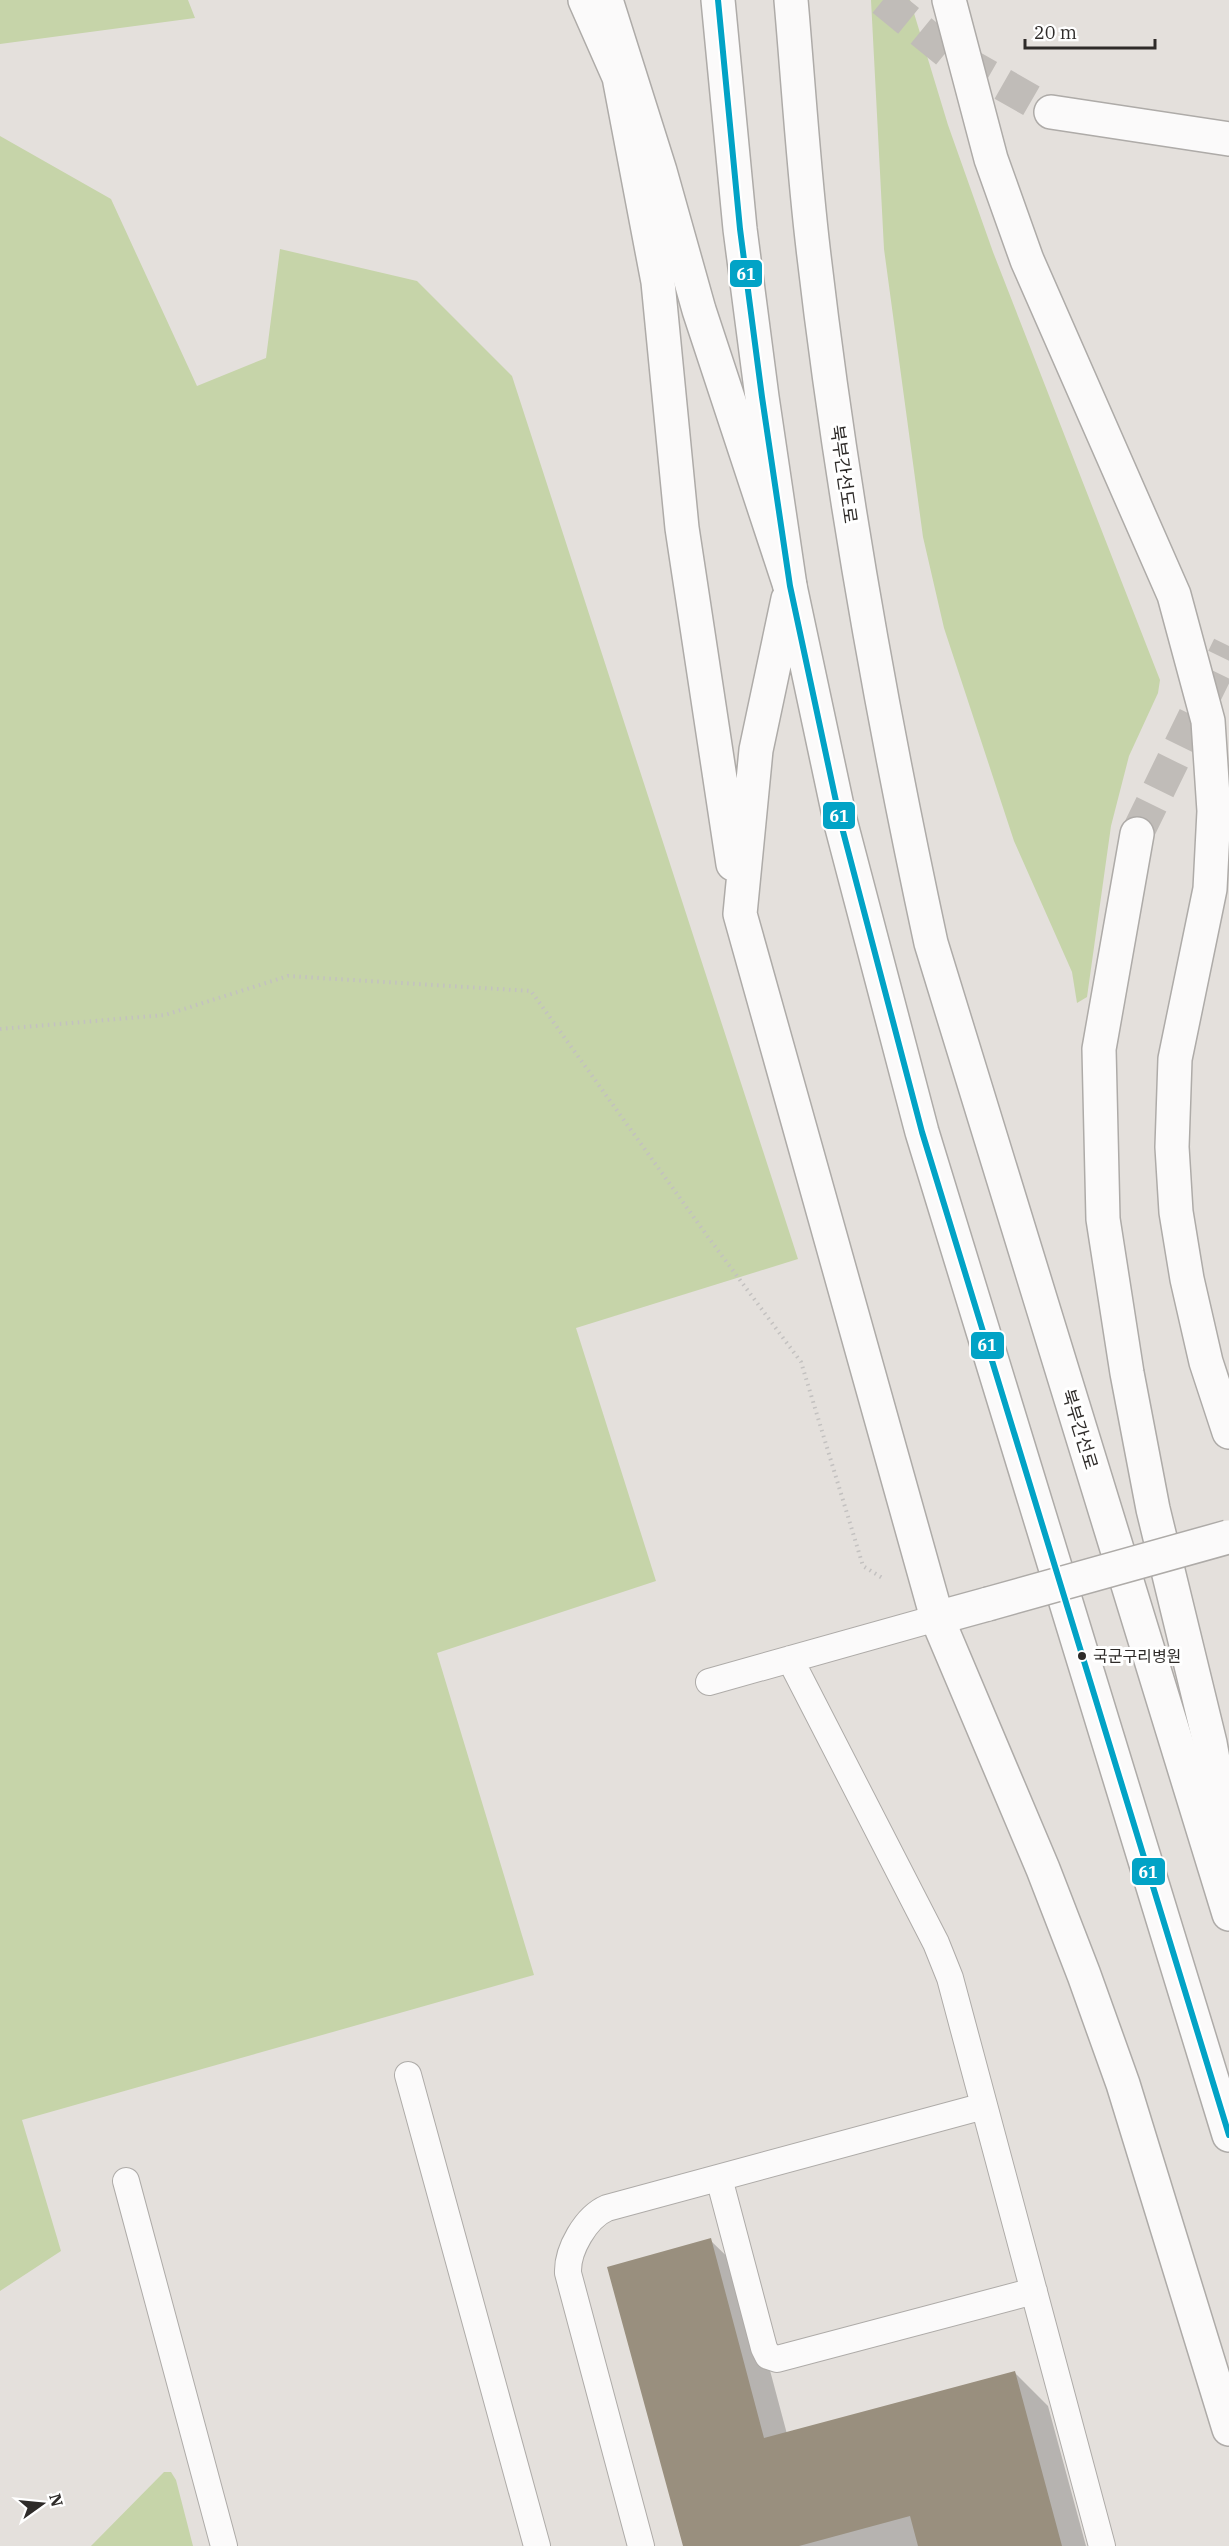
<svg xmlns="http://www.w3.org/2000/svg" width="1229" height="2546" viewBox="0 0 1229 2546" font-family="'IBM Plex Serif','Noto Sans KR',serif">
<rect width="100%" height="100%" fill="#e4e0dc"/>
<!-- green -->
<path fill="#c6d4a9" d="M0 0H188L195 18 0 44Z
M871 0H910L948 125 993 252 1160 680 1158 693 1129 756 1111 826 1087 997 1077 1003 1072 972 1014 841 944 628 923 537 884 249Z
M0 136 111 199 197 386 266 358 280 249 417 281 512 376 798 1259 576 1328 656 1581 437 1653 534 1975 22 2120 61 2251 0 2291Z
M164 2472H171L176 2480 193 2546H91Z"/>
<!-- shadow -->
<path fill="#0003" d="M710 2240 744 2273 787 2434 1015 2373 1048 2406 1086 2546H684Z"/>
<!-- building -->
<path fill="#998f7e" d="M711 2238 764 2438 1015 2371 1062 2546H918L910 2516 799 2546H683L607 2267Z"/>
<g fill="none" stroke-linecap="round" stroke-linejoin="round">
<!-- motorway-tunnel -->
<path stroke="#c0bcb8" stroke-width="33" stroke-dasharray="33 16" stroke-linecap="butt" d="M883 0 948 53 1051 112
M1137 834 1229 646"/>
<defs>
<path id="service" d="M790 1659 936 1943 950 1978 1102 2546
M709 1682 937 1618
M408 2075 537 2546
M719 2178 764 2348 768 2356 777 2359 1034 2291
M126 2181 224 2546
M641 2546 568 2273C567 2250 586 2217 607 2208L984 2106"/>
<path id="minor" d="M937 1618 988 1604"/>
<path id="trunk" d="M585 0 619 77 658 282 682 528 733 864
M718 0 740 229 762 397 790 586 840 820 922 1132 1229 2135
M791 0C798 80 803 160 812 239 839 476 881 711 931 943L1229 1914
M949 0 991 159 1027 260 1174 595 1208 721 1214 811 1210 889 1175 1059 1172 1147 1176 1212 1187 1279 1206 1362 1229 1432
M788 599 756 750 740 914 937 1618 1043 1869 1084 1975 1123 2084 1229 2429"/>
<path id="motorway" d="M606 0 660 171 699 310 790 586
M1051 112 1229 139
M1137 834 1099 1049 1103 1219 1127 1373 1153 1509 1210 1743 1229 1847"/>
</defs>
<!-- service casing -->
<use href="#service" stroke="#aeaba8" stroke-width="28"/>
<!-- minor casing -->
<use href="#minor" stroke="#aeaba8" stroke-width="36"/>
<!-- trunk casing -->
<use href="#trunk" stroke="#aeaba8" stroke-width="36"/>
<!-- motorway casing -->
<use href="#motorway" stroke="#aeaba8" stroke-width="36"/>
<!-- path -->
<path stroke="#c3c1c0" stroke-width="4" stroke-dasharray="1.5 4.5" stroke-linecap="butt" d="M0 1029 165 1015 288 976 531 991 708 1237 801 1362 863 1566 884 1579"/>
<!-- service -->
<use href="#service" stroke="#fbfafa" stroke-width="26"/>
<!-- minor -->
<use href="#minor" stroke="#fbfafa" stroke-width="33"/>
<!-- trunk -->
<use href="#trunk" stroke="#fbfafa" stroke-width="33"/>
<!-- motorway -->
<use href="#motorway" stroke="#fbfafa" stroke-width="33"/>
<defs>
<path id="minor-bridge" d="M988 1604 1228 1537"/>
</defs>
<!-- minor-bridge casing -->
<use href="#minor-bridge" stroke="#aeaba8" stroke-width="36" stroke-linecap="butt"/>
<!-- minor-bridge -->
<use href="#minor-bridge" stroke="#fbfafa" stroke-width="33"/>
<defs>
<path id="bus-1" d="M718 0 740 229 762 397 790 586 840 820 922 1132 1229 2135"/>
</defs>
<!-- bus-1 casing -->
<use href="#bus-1" stroke="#fff" stroke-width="10"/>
<!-- bus-1 -->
<use href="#bus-1" stroke="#02a3c6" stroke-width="6"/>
</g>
<!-- markers -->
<circle fill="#2e2b29" stroke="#fff" stroke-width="2" cx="1082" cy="1656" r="5"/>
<g text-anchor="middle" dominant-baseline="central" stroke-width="6" stroke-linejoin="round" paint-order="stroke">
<!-- bus labels -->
<g font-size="16" fill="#2e2b29" stroke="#fff" text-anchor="start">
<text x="1093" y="1656">국군구리병원</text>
</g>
<!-- street labels -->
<g font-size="18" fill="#2e2b29" stroke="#fff">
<text transform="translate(844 474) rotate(82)">북부간선도로</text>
<text transform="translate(1080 1429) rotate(73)">북부간선로</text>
</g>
</g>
<g stroke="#fff" stroke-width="2">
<rect x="729" y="259" width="34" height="29" rx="6" fill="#02a3c6"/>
<rect x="822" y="801" width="34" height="29" rx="6" fill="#02a3c6"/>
<rect x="970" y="1331" width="35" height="29" rx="6" fill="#02a3c6"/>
<rect x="1131" y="1857" width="35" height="29" rx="6" fill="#02a3c6"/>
</g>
<g font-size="16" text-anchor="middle" font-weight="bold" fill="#fff">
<text x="746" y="280">61</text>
<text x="839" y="822">61</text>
<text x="987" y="1351">61</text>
<text x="1148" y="1878">61</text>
</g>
<!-- north arrow -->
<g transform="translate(42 2504) rotate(75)" stroke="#ffffff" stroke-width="4.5" paint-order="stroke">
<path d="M0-4.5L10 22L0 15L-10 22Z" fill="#2e2b29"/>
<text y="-9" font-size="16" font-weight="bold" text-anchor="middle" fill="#2e2b29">N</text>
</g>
<!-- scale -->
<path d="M1025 39v9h130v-9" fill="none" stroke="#2e2b29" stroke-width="3"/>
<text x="1034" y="39" font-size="18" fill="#2e2b29" stroke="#ffffff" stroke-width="4.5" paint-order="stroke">20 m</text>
</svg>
